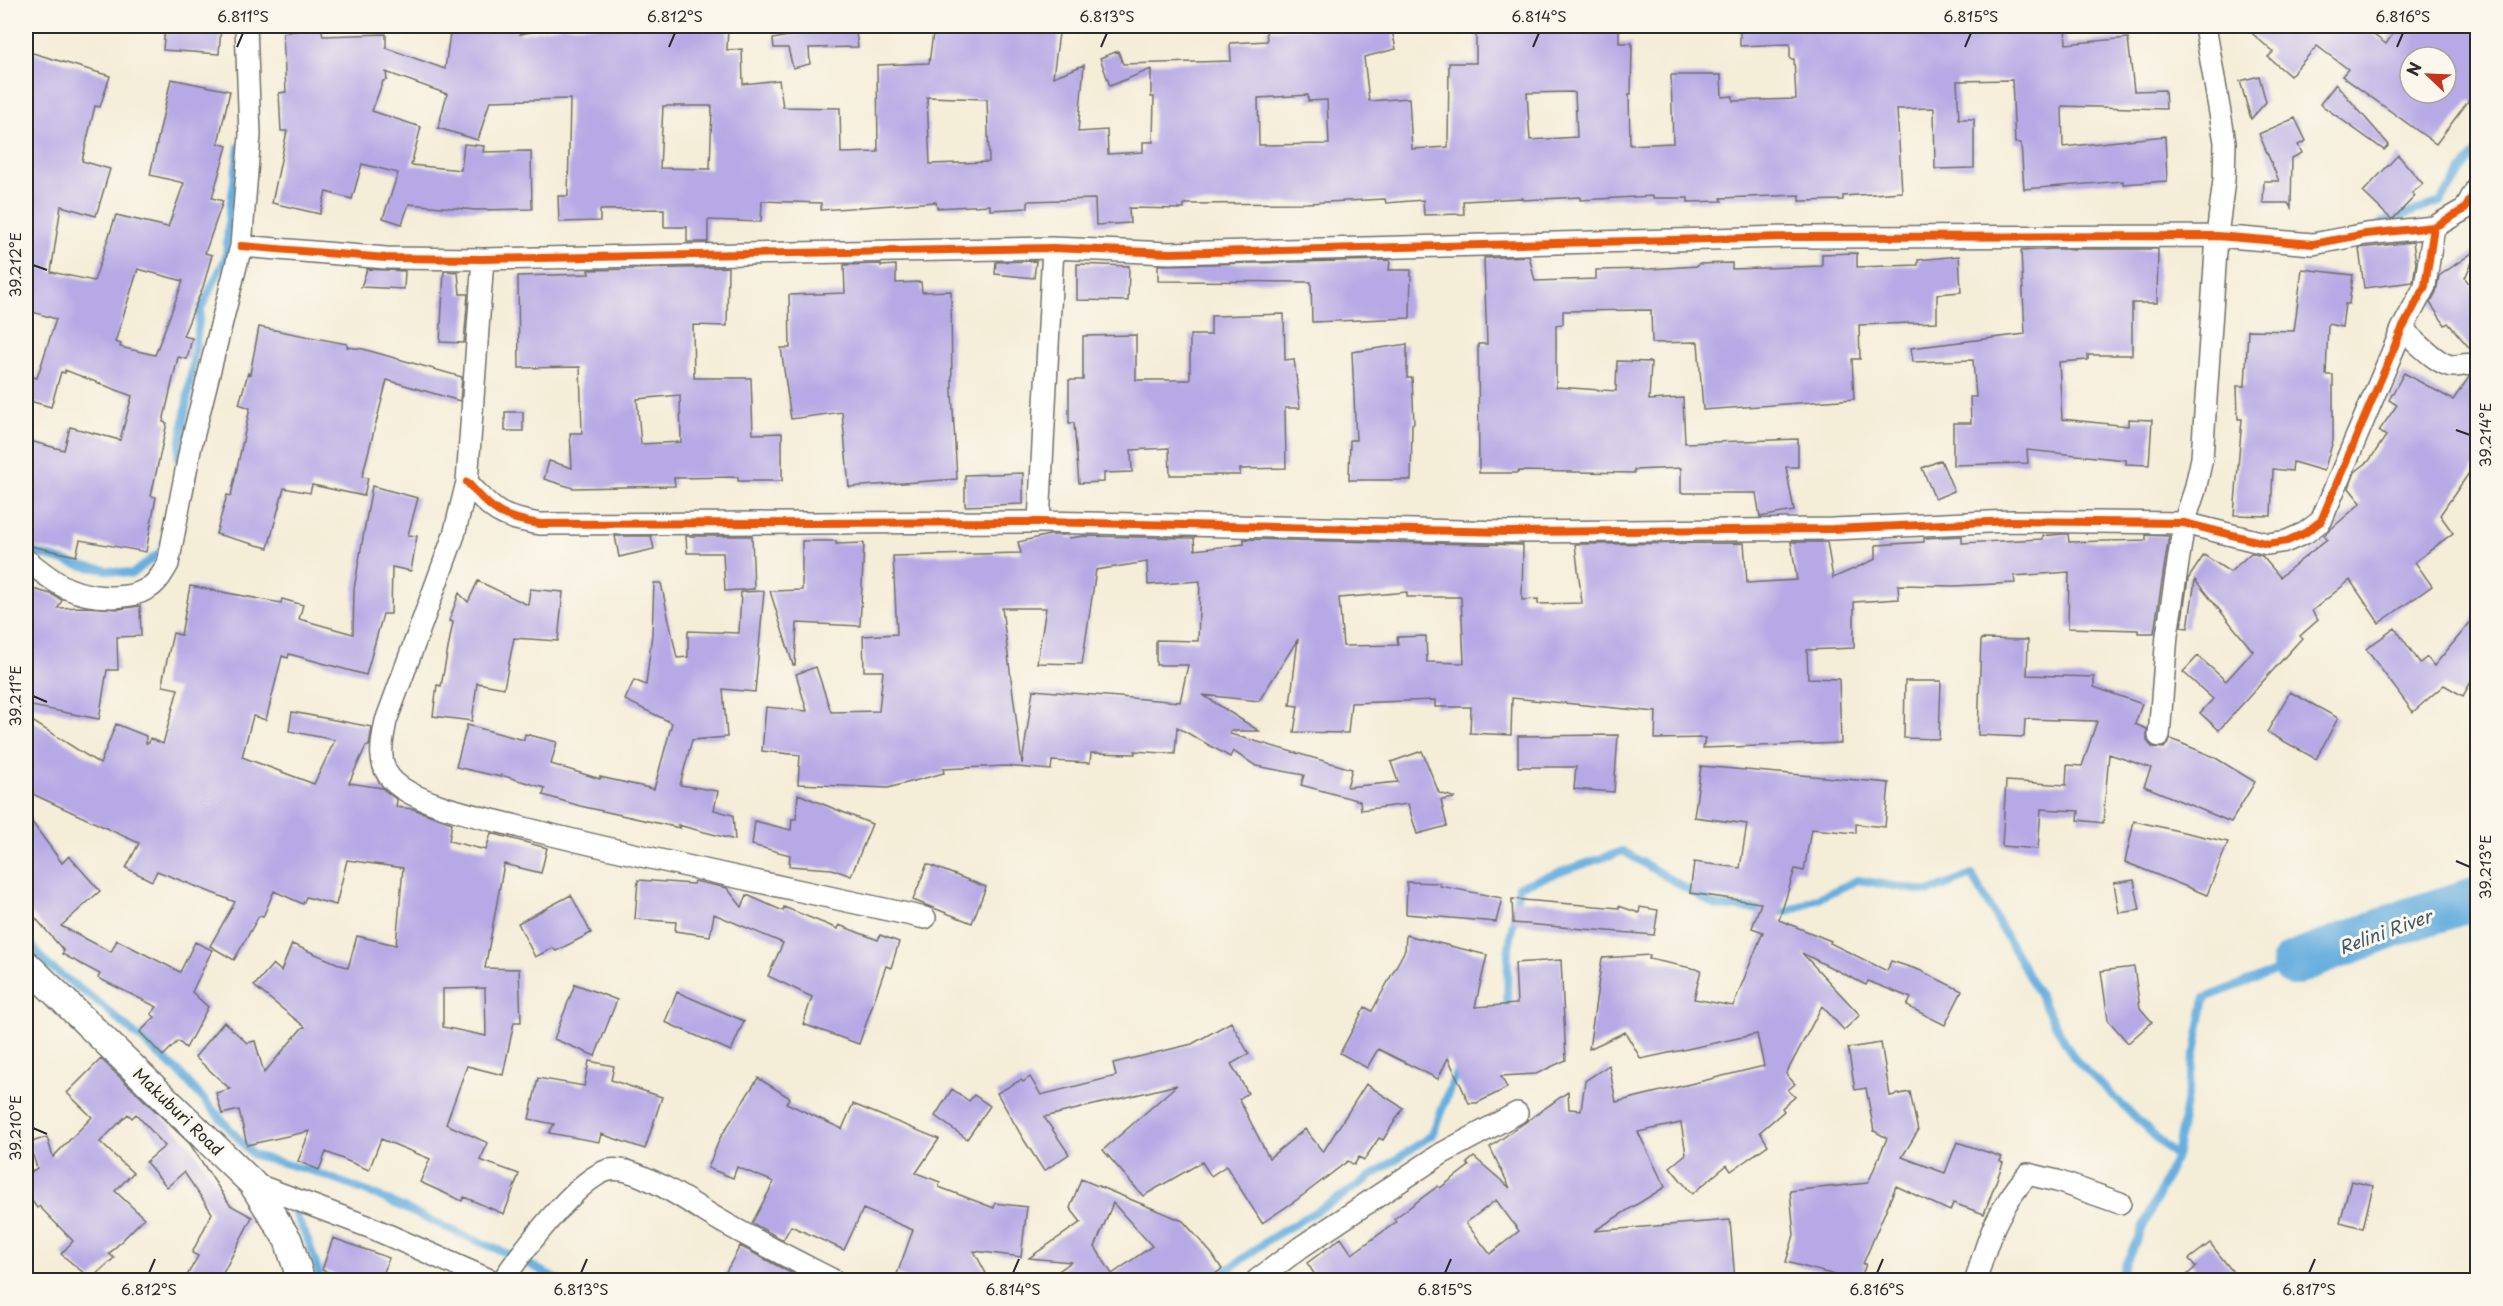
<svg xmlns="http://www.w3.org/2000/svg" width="2503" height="1306" viewBox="0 0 2503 1306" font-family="'Playpen Sans',sans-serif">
<rect width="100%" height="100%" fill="#fbf7ec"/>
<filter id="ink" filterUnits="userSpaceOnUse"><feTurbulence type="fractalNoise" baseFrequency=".0167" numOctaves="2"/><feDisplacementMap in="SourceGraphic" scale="12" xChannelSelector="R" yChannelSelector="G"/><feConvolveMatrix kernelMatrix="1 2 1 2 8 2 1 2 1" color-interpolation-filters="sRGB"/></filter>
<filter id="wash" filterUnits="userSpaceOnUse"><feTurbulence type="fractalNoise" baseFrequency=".008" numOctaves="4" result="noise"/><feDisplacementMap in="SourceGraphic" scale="24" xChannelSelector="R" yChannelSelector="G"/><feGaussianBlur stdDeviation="1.35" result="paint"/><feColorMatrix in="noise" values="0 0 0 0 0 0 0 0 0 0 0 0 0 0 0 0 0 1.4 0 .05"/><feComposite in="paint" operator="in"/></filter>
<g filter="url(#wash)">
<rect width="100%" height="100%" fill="#f4edd8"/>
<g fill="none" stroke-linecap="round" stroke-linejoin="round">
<!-- stream -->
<path stroke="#68afdf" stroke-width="8" d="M2381 223 2440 202 2478 149
M178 459 201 309 226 257 229 216 239 147
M26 550 82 566 132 574 162 551 163 545
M26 939 48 965 99 1003 180 1073 253 1155 315 1172 378 1196 458 1233 518 1258 558 1280
M1507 1015 1508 954 1519 886 1623 851 1716 906 1787 912 1858 880 1929 892 1972 875 2074 1058 2176 1157
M293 1209 309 1243 321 1280
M1214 1280 1271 1238 1342 1196 1432 1135 1458 1068
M2118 1280 2176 1157 2205 998 2293 964"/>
<!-- river -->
<path stroke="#68afdf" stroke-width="44" d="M2293 964 2414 918 2478 898"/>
</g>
<g id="blocks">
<!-- building -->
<path fill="#b6a9e5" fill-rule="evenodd" d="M165 26H221L219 54 163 50Z
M321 26 323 36 386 34V48L445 69 451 26H524L520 34 564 26H728L727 50 742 49 743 84 779 80 783 107 840 108 841 153 878 152 877 65 929 63 934 26H1060L1053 77 1084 65 1078 132 1107 130 1108 154 1143 152V142H1153L1154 97H1151V69L1110 86 1100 58 1118 51 1123 64 1231 61 1230 43 1267 41 1266 30 1328 28V26H1391L1396 49 1364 57 1369 101 1409 98 1412 149 1448 147 1449 63H1476V26H1619V43H1632L1631 94H1629L1630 145 1673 143 1671 75H1721L1722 97 1733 96V101L1796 99 1794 59H1790V44L1740 46V26H2065L2066 44 2128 38 2134 91 2165 90 2166 109 2062 106 2063 147 2165 136 2167 181 2123 184V181L2024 189 2021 143H2015L2012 80 1957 81 1959 119H1974V168L1935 169 1934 108 1897 109 1902 192 1843 196V200L1800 201V195L1721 198 1722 201 1688 202V198H1653V196L1580 200V197L1523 200V198L1463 201 1464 214 1424 215 1423 200 1386 203 1385 199 1307 203 1184 204V209L1129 208 1130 223 1096 225 1095 199 1028 201V208L990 210V205L937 208 936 202 821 210V203L762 201 761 222 708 220V242H687V227H664V209L600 210V221L559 222 558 196H568L570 99 490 101 478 140 438 128 447 94 386 72 387 80 383 81 372 111 421 127 411 165 461 170 464 144 484 146 483 152 531 151 532 209 476 210 409 204 402 224 383 218 398 173 362 164 352 199 326 192 320 214 272 203 287 131H281L279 93 286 92 283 33ZM1572 92 1575 93 1577 137 1530 140 1527 93ZM1308 95V101L1327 100 1329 144 1259 145 1258 98ZM927 97 987 99 989 162 930 164ZM663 106H712L710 169 660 168Z
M808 26H855L858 47 809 48 810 64 793 68 788 48H774L773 39 812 31Z
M2244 26H2362L2386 44 2398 26H2478V104L2469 100 2436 144 2342 76 2348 69 2317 46 2290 76 2268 57 2273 52ZM2410 57H2446V93H2410Z
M26 51 110 76 100 107 95 106 82 161 110 169 96 216 61 206 51 272 94 281 116 215 168 227 184 183 150 175 171 79 230 91 218 143 227 146 212 198 223 201 205 253 212 255 203 287 183 336 192 338 187 359 178 357 163 422 167 423 151 496 156 497 146 552 80 540 76 556 26 545V440L64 450 70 427 120 440 132 396 65 370V373L61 372 51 407 26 400V375L37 378 56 319 26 310V247L32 196 26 195ZM138 269 183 281 155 355 120 347 121 344 115 342Z
M2259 76 2266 102 2251 119 2240 81Z
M2336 84 2389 145 2384 150 2320 104Z
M2295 118 2306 141 2298 145 2302 153 2292 158 2291 208 2288 203H2263L2264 181H2279L2259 134Z
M2398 155 2423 184 2412 193 2415 196 2394 218 2391 219 2363 192Z
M2413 242 2416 263 2413 282 2364 288 2359 248Z
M2053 249H2158L2157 303H2132V355H2088V360L2059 362 2062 419 2128 426V419L2152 420 2149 465 2126 464V460L2027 450 2028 463 1953 465V423H1971L1970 397H1976L1973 360 1913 362 1911 348 2025 334 2021 251Z
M2478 249 2465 278 2478 296V353L2473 352 2448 323 2445 325 2430 303 2436 292 2439 276Z
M1857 253V267L1918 265V260L1959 256 1961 292 1937 294V322L1859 325 1860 359H1852L1854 399 1703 410 1698 342 1652 343 1651 310 1563 311V324L1556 325V387L1616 391 1617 361 1651 362 1649 400 1683 398 1685 443 1798 439V467H1786L1794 511 1760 517 1756 493H1681V468L1634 470V473L1518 471V473H1479L1478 344H1487L1484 258 1529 256 1535 281 1596 279V270L1650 269 1698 266V264L1732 263V269L1822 266V254Z
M1390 260 1389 270H1411L1410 318 1312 322 1311 282 1158 281V265Z
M1036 261 1034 278 995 274 996 262Z
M881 264V266L896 265V283L921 282 922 292 951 291 952 392 957 479 849 487 842 412 791 419 781 348H790L789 295 845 293 844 265Z
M1077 264 1129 266 1128 301 1077 300Z
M728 267 727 326 693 325 694 378H751L753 434 782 433V481H738V477L674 478 675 486 573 488 544 479 549 461 572 468 570 433H582L580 367 519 368 518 276 589 274 588 270ZM680 395 681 442 641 444 637 399Z
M367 269 405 271 404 289 361 287Z
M2302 269 2353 275 2349 304H2345L2342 327 2328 324 2326 375H2333V441L2324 471 2293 462 2292 471 2273 469 2271 516 2234 515 2242 419H2238L2237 386H2245L2248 330 2294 331Z
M444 271 458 272 460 294H468L464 343 440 342Z
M1284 314 1285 360 1294 359 1300 408H1285L1286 468 1240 469V475H1170L1169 448 1131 450 1132 472 1104 473V482L1079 483 1074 423H1069V380H1083V336L1136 335V380H1190V335H1211V316Z
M259 327 347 344V347L363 349 462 377 460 401 387 380 362 477 368 478 364 496 312 485 310 493 284 488 268 548 216 534 227 495 231 496 250 408 239 404 248 373 250 374Z
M1407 344V378H1412L1414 423 1412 424 1411 480H1349L1350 440H1356L1352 352Z
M2404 373 2453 400 2469 377 2478 378V460L2440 515 2453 533 2415 562 2432 586 2379 623 2350 580 2312 611 2318 620 2300 636 2302 638 2219 730 2200 713 2213 699 2183 672 2198 656 2226 681 2253 651 2195 580 2188 628 2181 627 2188 579 2204 555 2230 572 2251 553 2262 556 2280 577 2327 539 2324 535 2361 503 2349 488 2355 472 2369 461 2386 436 2379 431 2397 405 2389 400Z
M505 412H523V431H505Z
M1941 460 1954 491 1935 499 1922 468Z
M1023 473V504L965 506V475Z
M372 486 418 498 408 535 417 536 411 571 392 567 391 614H383L366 675 289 654 288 658 282 656 266 720 253 716 242 757 314 784 335 740 289 731 292 712 372 727 369 746H366L349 783 382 788 397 800 396 807 413 809 452 823 449 841 486 850 491 833 547 848 541 873 504 864 485 968 519 969 521 1022H514L503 1075 467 1066 446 1124 488 1143 480 1160 519 1174 504 1214 464 1197 462 1201 420 1182 430 1159 381 1139 369 1170 326 1152 319 1170 298 1161 310 1131 247 1145 239 1110 222 1114 216 1093 230 1089 195 1057 224 1022 247 1043 255 1041 264 1073 302 1028 305 1027 254 986 273 964 281 971 292 944 348 968 357 936 396 945 403 868 347 860 336 905 306 897 303 904 274 891 263 917 259 916 234 960 210 946 235 902 157 871 152 881 126 868 139 843 26 791V717L100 764 116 724 146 736V743H149L150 738 163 744 178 689 163 686V678L173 633 181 635 190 586 281 603 282 599 303 605 299 619 353 634 354 589ZM485 988 486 1036 443 1027V989Z
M2062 534H2068L2069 542 2146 540V535L2169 536 2154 633H2138V630L2068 628 2069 572 2014 576 2015 583 1954 586 1898 585 1899 599 1854 602V648L1807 650 1808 678 1839 679 1841 743 1703 748 1705 738 1655 739 1656 712 1512 698 1511 735 1470 733 1471 707H1435V700L1351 703 1348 733 1294 732 1298 706 1290 705 1298 639 1259 701 1203 695 1259 731H1230V734L1352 769 1347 787 1398 782 1391 762 1422 751 1439 793 1456 798 1441 800 1447 826 1417 834 1408 804 1361 810 1360 801 1301 785 1304 775 1256 766 1233 751 1230 757 1177 727 1175 754 1135 751V754L1091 753 1090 763 1052 761 1051 770 1006 766 943 769 944 773 888 788 798 784 800 755 762 751 766 707 807 711 796 674 816 667 831 712 879 711 883 671H864L863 636 897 634 893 556 1021 553 1018 542 1049 535H1068L1069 538 1084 536 1194 538 1195 550 1244 544V539L1523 545 1522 600 1538 599V604L1582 603 1575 544 1744 543 1747 583 1797 580 1791 542H1827L1833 578 1876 559V545L1924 542V538L1962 536V543L2043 539V536ZM1147 562 1148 585 1200 581 1198 641 1156 640V665H1188L1180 702 1033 690 1022 764 1002 608H1046L1037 663 1082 664 1096 570ZM1407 592V597H1461L1464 663 1427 662 1426 636 1397 637 1398 645 1343 646 1339 598Z
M615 536H651L654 549 619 557Z
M686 536H752L754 589 725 591 723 553H687Z
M802 541H836V544L864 543 860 626 797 623 795 665H793L770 591 802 590Z
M478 581 528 605 530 589 563 592 558 641 514 638 504 688 477 683 472 721 433 716 437 685 441 686 453 622 449 621 459 593 468 602Z
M654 583H661L677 658 688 657V631L739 633 741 592 764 591 755 692 723 689 727 737 692 740 680 785 718 791 714 810 733 815 735 840 678 825 680 828 580 806 543 795 545 788 501 775V777L456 767 467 725 524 740 525 734 557 742 551 764 600 779V777L654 789 672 723 625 700 634 680 646 685 652 634Z
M26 587 51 594 62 600 58 608 85 607 119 609 140 606 141 636 117 637 118 670H107L99 719 26 705Z
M2478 613V684L2471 682 2463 696 2444 685 2413 712 2366 649 2395 628 2420 663 2427 657 2434 666Z
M1981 639 2028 640 2027 675 2094 677V687L2142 704 2135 724 2147 729V741L2152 747 2164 748 2171 739 2214 757 2255 782 2231 822 2144 786 2151 768 2109 754 2103 823 2078 820 2079 811 2041 809 2038 849 2002 846 2006 781 2066 785 2067 765 2082 766 2097 721 2025 719 2024 737 1978 735Z
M1905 681H1941L1939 739 1904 738Z
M2290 692 2338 718 2316 759 2267 732Z
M1618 735 1614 792 1574 789 1576 767H1518V736Z
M1701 766 1889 783 1885 827 1856 824V833L1811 829 1804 871 1795 869 1779 920 1831 941 1830 943 1887 971 1891 961 1919 970 1962 991 1945 1025 1907 1006 1911 998 1868 981 1866 985 1802 953 1860 1015 1844 1030 1822 1006 1786 1074 1795 1084 1788 1090 1795 1097 1782 1108 1784 1111 1760 1132 1768 1145 1731 1171 1727 1165 1692 1194 1670 1167 1686 1154 1681 1123 1638 1132 1665 1187 1594 1231 1730 1220 1735 1281H1319L1307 1263 1341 1238 1352 1254 1396 1222 1394 1219 1438 1186 1440 1188 1469 1166 1467 1163 1474 1157 1510 1188 1490 1147 1568 1092 1569 1109 1581 1110 1585 1081 1609 1065 1616 1102 1764 1066 1757 1034 1641 1059 1625 1032 1589 1049 1602 958 1650 955 1649 959 1701 970 1694 999 1733 1006 1763 932 1752 928 1761 903 1690 893 1694 862 1740 868 1747 824 1694 817ZM1496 1200 1519 1231 1490 1254 1466 1223Z
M798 794 872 824 851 876 832 869 789 866 790 855 752 845 755 821 791 830 792 819H796Z
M26 814 62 863 69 856 100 891 61 926 111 952 117 940 180 972 195 942 212 950 192 992 208 1007 186 1048 178 1041 163 1056 140 1032 155 1017 151 1014 157 1007 98 978 100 974 62 954 64 951 26 907Z
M2134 821 2228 842 2207 895 2125 862Z
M927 864 986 887 972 923 913 900Z
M638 880 693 884 694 881 727 888 742 907 747 895 783 911 784 907 838 929 839 925 878 940 880 935 899 942 891 968 886 966 859 1044 803 1024 812 997 768 976 783 943 714 914 710 936 675 931 676 922 635 919Z
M2134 880 2140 910 2119 913 2114 883Z
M1407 882 1440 883V886L1502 898 1496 922 1406 914Z
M571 895 591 933 556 951 553 948 535 957 518 923Z
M1512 899 1619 908V906L1639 913 1640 907 1658 910 1654 935 1513 923Z
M1406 935 1487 955 1475 1007 1517 1004 1515 963 1561 960 1566 1060 1536 1074 1501 1076 1507 1088 1477 1103H1469L1448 1058 1438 1079 1378 1049 1367 1068 1340 1053 1365 1007 1372 1011 1405 950Z
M2134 967 2140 1008 2152 1022 2128 1043 2108 1020 2101 971Z
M575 984 617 1000 595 1056 554 1039Z
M677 992 744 1021 731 1051 665 1022Z
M1231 1022 1249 1054 1231 1064 1248 1093 1239 1099 1269 1158 1305 1129 1323 1152 1366 1084 1403 1108 1383 1140 1379 1138 1364 1160 1359 1157 1354 1165 1348 1161 1298 1199 1262 1223 1226 1166 1211 1176 1202 1162 1143 1196 1103 1150 1177 1085 1044 1117 1069 1154 1044 1171 1024 1140 997 1093 1021 1080 1023 1082 1030 1077 1041 1095 1116 1076 1113 1063 1192 1044Z
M1881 1043 1890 1096 1910 1092 1918 1131 1902 1157 1945 1173 1957 1142 2002 1157 2000 1161 2003 1163 1984 1214 1953 1203 1950 1211 1896 1186 1863 1264H1866L1860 1281H1833L1835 1275 1786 1262 1794 1235 1790 1191 1868 1183 1887 1138 1874 1131 1866 1088 1855 1090 1848 1048Z
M101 1059 190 1144 230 1205 252 1217 219 1281H184L198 1256 192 1253 212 1213 184 1172 167 1187 146 1162 165 1146 136 1114 132 1118 128 1114 100 1142 133 1173 115 1191 144 1218 109 1254 114 1258 91 1279 61 1254 73 1241 39 1206 37 1208 26 1192V1176L37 1168 29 1143 47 1137 53 1157 92 1117 67 1093Z
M589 1061 614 1066 611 1080 662 1097 645 1149 601 1134 599 1142 549 1133 554 1124 529 1119 538 1078 584 1086Z
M758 1078 790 1098 786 1103 842 1129 853 1104 939 1139 916 1173 940 1182 939 1187 994 1208 995 1203 1027 1207 1021 1257 974 1251 990 1281H912L897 1274 913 1230 863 1209 844 1250 791 1226 783 1240 752 1223 774 1182 737 1167 733 1178 708 1168 720 1138Z
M952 1089 969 1101 974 1095 990 1106 967 1139 935 1116Z
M1081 1179 1183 1221 1212 1254 1222 1269 1205 1281H1045L1071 1262 1029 1258 1081 1222 1070 1208ZM1113 1203 1152 1246 1112 1274 1095 1247Z
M2351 1181 2373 1186 2363 1228 2340 1222Z
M333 1238 389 1258 381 1281H355L322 1270Z
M2210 1243 2240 1281H2180L2196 1267 2189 1259Z
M740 1246 761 1257 806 1281H721Z"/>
</g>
</g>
<g filter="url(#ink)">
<use href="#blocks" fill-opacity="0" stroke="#716f68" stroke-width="1.5"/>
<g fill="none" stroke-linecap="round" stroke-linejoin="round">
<defs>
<path id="minor" d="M241 246 386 258 483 259 1053 248 1169 253 1791 237 2217 236 2313 244 2366 234 2434 227 2465 209 2478 186
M483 259 467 482 454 535 386 721C382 741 376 764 393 781 417 805 486 818 520 827 654 861 790 888 925 918
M2402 329C2414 339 2439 367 2454 366 2465 366 2463 362 2478 366
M467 482C495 513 500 517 540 524L1039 522 1509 532 1833 529 2011 521 2184 523 2268 544 2287 541 2305 533 2321 521 2402 329 2425 286 2434 227
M1039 522 1053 248
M26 560C39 569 54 583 69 589 90 598 127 601 147 589 157 584 162 574 168 564L191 445 241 246 250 135 246 26
M2159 736 2167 635 2184 523 2195 490 2202 458 2217 236 2224 180 2225 142 2205 26
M252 1183 372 1228 490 1280
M503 1280C521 1253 578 1177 609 1170 614 1169 622 1170 627 1171 663 1182 695 1207 728 1225 762 1244 798 1262 833 1280
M1257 1280 1301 1247 1441 1154 1517 1113
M1976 1280C1988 1237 1998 1209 2028 1174L2057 1181 2120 1203"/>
<path id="tertiary" d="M26 964 252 1183 288 1240 301 1280"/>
</defs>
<!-- minor casing -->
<use href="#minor" stroke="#716f68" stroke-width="24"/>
<!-- tertiary casing -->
<use href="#tertiary" stroke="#716f68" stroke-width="30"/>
<!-- minor -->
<use href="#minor" stroke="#fff" stroke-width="21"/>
<!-- tertiary -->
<use href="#tertiary" stroke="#fff" stroke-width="27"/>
<defs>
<path id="cycleway" d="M241 246 386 258 483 259 1053 248 1169 253 1791 237 2217 236 2313 244 2366 234 2434 227 2465 209 2478 186
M467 482C495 513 500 517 540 524L1039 522 1509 532 1833 529 2011 521 2184 523 2268 544 2287 541 2305 533 2321 521 2402 329 2425 286 2434 227"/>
</defs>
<!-- cycleway casing -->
<use href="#cycleway" stroke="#fbf7ec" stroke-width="11"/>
<!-- cycleway -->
<use href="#cycleway" stroke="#e8590c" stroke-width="8"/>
</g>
</g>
<!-- ticks -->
<path fill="none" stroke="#2b2b2b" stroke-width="2" d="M237 47 243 33M669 47 675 33M1101 47 1107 33M1533 47 1539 33M1965 47 1971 33M2397 47 2403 33M33 265 47 270M2456 430 2470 435M33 696 47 702M2456 861 2470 867M33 1128 47 1134M149 1273 155 1259M581 1273 587 1259M1013 1273 1019 1259M1445 1273 1451 1259M1877 1273 1883 1259M2309 1273 2315 1259"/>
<g text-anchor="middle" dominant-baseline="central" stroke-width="6" stroke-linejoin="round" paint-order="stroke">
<!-- street labels -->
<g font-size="16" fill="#2b2b2b" stroke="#fbf7ec">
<text transform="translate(179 1111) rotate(44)">Makuburi Road</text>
</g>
<!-- water labels -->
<g font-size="18" font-style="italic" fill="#40596a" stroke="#fbf7ec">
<text transform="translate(2385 931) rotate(-20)">Relini River</text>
</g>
</g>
<!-- margin -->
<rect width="2503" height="1306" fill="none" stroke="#fbf7ec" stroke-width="66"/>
<!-- north arrow -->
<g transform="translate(2428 75) rotate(293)"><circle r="28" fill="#fbf7ec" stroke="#a8a59f" stroke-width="1.5"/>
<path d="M0-4.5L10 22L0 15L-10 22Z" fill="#c8321e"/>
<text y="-9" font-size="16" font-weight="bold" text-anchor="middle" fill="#2b2b2b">N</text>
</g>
<rect x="33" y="33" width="2437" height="1240" fill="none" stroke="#2b2b2b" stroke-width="2"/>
<g font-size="15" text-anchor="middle" fill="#2b2b2b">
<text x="243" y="22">6.811°S</text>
<text x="675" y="22">6.812°S</text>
<text x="1107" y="22">6.813°S</text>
<text x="1539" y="22">6.814°S</text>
<text x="1971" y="22">6.815°S</text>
<text x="2403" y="22">6.816°S</text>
<text transform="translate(16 265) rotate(-90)" y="5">39.212°E</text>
<text transform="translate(2486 435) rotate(-90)" y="5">39.214°E</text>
<text transform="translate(16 696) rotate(-90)" y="5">39.211°E</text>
<text transform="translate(2486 867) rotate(-90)" y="5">39.213°E</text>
<text transform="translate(16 1128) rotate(-90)" y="5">39.210°E</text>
<text x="149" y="1295">6.812°S</text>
<text x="581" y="1295">6.813°S</text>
<text x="1013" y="1295">6.814°S</text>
<text x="1445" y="1295">6.815°S</text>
<text x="1877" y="1295">6.816°S</text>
<text x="2309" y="1295">6.817°S</text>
</g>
</svg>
